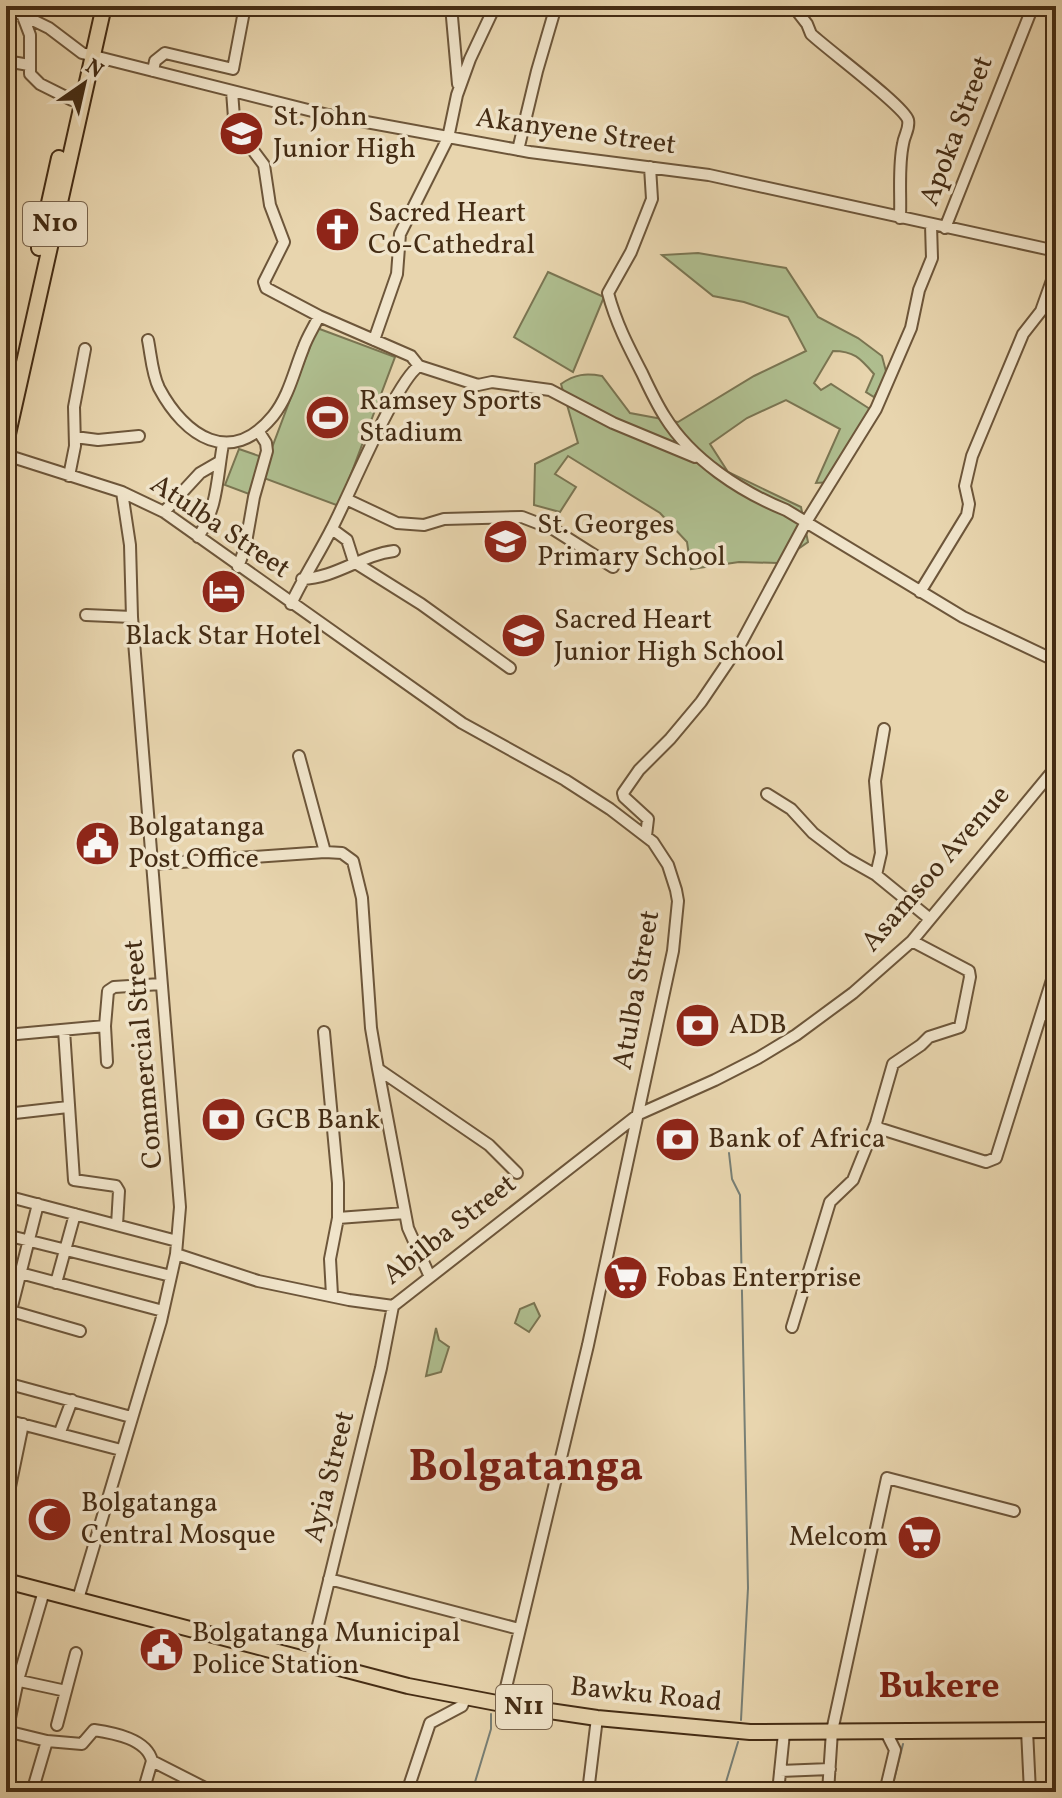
<svg xmlns="http://www.w3.org/2000/svg" width="1062" height="1798" viewBox="0 0 1062 1798" font-family="Vollkorn,serif">
<rect width="100%" height="100%" fill="#e8d5ae"/>
<filter id="stains"><feTurbulence type="fractalNoise" baseFrequency=".0025" numOctaves="4"/><feColorMatrix values="0 0 0 0 .2 0 0 0 0 .09 0 0 0 0 .02 0 0 0 .5 -.17"/></filter>
<radialGradient id="worn" r=".72"><stop offset=".6" stop-color="#630" stop-opacity="0"/><stop offset="1" stop-color="#630" stop-opacity=".3"/></radialGradient>
<!-- green -->
<path fill="#afbe8f" stroke="#7a7552" stroke-width="2" d="M698 253 786 268 818 317 858 338 882 356 887 375 874 397 866 392 874 374C860 358 854 351 833 351L814 383 821 390 831 384 873 411 832 482 816 483 840 429 786 400 747 418 710 444 728 472 801 507 808 542 778 563 739 562 691 569 687 542 660 513 568 456 555 474 576 487 560 512 534 505 535 464 578 443 561 384C575 374 586 373 602 376L630 413 678 422 754 376 806 351 788 317 744 302 713 296 662 255Z
M548 272 604 297 573 372 514 337Z
M317 328 395 357 339 506 261 477Z
M239 449 262 457 249 494 225 485Z
M534 1303 540 1316 529 1332 515 1323 520 1309Z
M436 1328 439 1340 449 1347 441 1372 426 1376Z"/>
<g fill="none" stroke-linecap="round" stroke-linejoin="round">
<!-- stream -->
<path stroke="#787f75" stroke-width="2" d="M729 1153 732 1179 740 1195 748 1588 741 1720
M472 1792 491 1729V1714
M723 1792 738 1742
M891 1792 903 1744"/>
<defs>
<path id="minor" d="M23 6 22 14 30 35V74L40 84 72 100
M451 6 458 84
M793 6 807 24 811 34C828 50 904 106 908 120 910 129 904 135 903 144 898 167 901 194 900 218
M1019 6 1031 10
M6 7 49 28 82 53 328 115 530 152 709 175 1056 251
M6 61 29 65
M153 71 155 61 165 53 233 69 245 6
M232 91 234 118 243 137 264 165 270 205 284 242 264 282 266 288 319 316 411 356 419 366
M518 150 537 71 556 6
M650 167 652 199 631 252 608 293C616 323 628 346 642 373 649 388 656 403 665 417 691 459 741 492 786 510L963 617 1056 661
M945 228 1033 6
M148 340C151 355 152 374 159 388 185 437 231 467 273 416 289 396 294 371 303 349 307 337 314 327 319 316
M374 340 397 274 400 234 448 138 457 95 470 59 495 6
M75 437 98 440 139 436
M6 455 122 492 164 512 462 723 565 780 610 809 653 842 668 865 676 890 678 901 673 951 588 1345 502 1704
M69 476 75 446 74 407 85 349
M346 499 397 523 424 525 444 519 522 517 553 529 613 567
M164 512 200 473 219 462
M332 529 347 540 354 562 421 604 510 668
M198 537C218 508 217 477 223 444
M238 567 245 548 254 497 267 451 266 443 259 432
M302 579C336 578 361 555 394 551
M920 592 967 515 969 504 965 486 972 456 1023 334 1041 311 1056 269
M291 604C303 578 319 554 332 528 348 498 396 381 419 366L478 385 492 382 550 390 613 423 695 457
M86 615 132 617
M299 756 325 852
M767 794 791 809 813 833 846 858 876 875 930 919
M646 836 648 819 624 797 623 793 639 770 670 739 701 702 741 643 806 522 876 409 911 328 919 290 932 258 931 225
M152 864 325 852 342 853 353 861 362 898 371 1028 378 1069 408 1228 430 1277
M876 875 881 853 875 781 884 729
M1042 1014 1056 1018
M64 1030 74 1180 116 1186 119 1191 117 1225
M324 1032 338 1183V1218L330 1259 332 1295
M6 1035 105 1026
M107 1062 105 1026 108 991 114 987 161 984
M378 1069 489 1145 517 1173
M6 1114 68 1107
M876 1123 878 1128 986 1162 996 1158 1056 967
M6 1196 177 1241
M338 1218 405 1213
M6 1235 171 1276
M176 1254 258 1281 349 1300 393 1306 639 1114 715 1080 758 1058 796 1035 853 993 912 941 1056 767
M20 1273 163 1311
M56 1283 75 1214
M11 1311 80 1331
M792 1327 830 1202 853 1180 876 1123 893 1064 921 1045 929 1037 960 1027 970 977 969 971 912 941
M6 1330 38 1204
M6 1383 131 1417
M6 1420 121 1450
M60 1432 72 1400
M6 1506 23 1424
M329 1579 519 1629
M78 1599 161 1321 176 1254 180 1207 132 617 130 545 122 492
M6 1602 11 1583
M310 1658 381 1368 393 1306
M6 1678 66 1691
M57 1725 76 1653
M1027 1730 1030 1792
M6 1731 47 1741 82 1744 94 1730C114 1733 147 1739 152 1761L213 1792
M7 1732 18 1680 44 1591
M780 1771 830 1769
M32 1792 47 1741
M143 1792 152 1761
M407 1792 430 1723 462 1706 466 1697
M588 1792 597 1718
M778 1792 784 1733
M828 1792 832 1731 887 1478 1014 1511
M885 1792 895 1750 886 1732"/>
<path id="highway" d="M39 248 59 158
M6 443 104 6
M6 1581 408 1686 502 1704 597 1718 750 1732 1056 1730"/>
</defs>
<!-- minor casing -->
<use href="#minor" stroke="#6d563a" stroke-width="14"/>
<!-- highway casing -->
<use href="#highway" stroke="#442c14" stroke-width="18"/>
<!-- minor -->
<use href="#minor" stroke="#f0e4ca" stroke-width="10"/>
<!-- highway -->
<use href="#highway" stroke="#e8d5ae" stroke-width="14"/>
</g>
<!-- icons -->
<defs>
<symbol id="school-disc" viewBox="-11 -11 22 22"><circle r="9.5" fill="#8f2418" stroke="#f0e4ca"/><path d="M0-5L7-2L0 1L-7-2ZM-4 1L0 2.5L4 1V4Q0 6-4 4Z" fill="#fff"/></symbol>
<symbol id="church-disc" viewBox="-11 -11 22 22"><circle r="9.5" fill="#8f2418" stroke="#f0e4ca"/><path d="M-1.2-6h2.4v3.5h3.3v2.4h-3.3V6h-2.4V-.1h-3.3v-2.4h3.3Z" fill="#fff"/></symbol>
<symbol id="stadium-disc" viewBox="-11 -11 22 22"><circle r="9.5" fill="#8f2418" stroke="#f0e4ca"/><path d="M0-5a6.5 5 0 1 0 0 10a6.5 5 0 1 0 0-10ZM-3.5-1.8h7v3.6h-7Z" fill="#fff"/></symbol>
<symbol id="hotel-disc" viewBox="-11 -11 22 22"><circle r="9.5" fill="#8f2418" stroke="#f0e4ca"/><path d="M-6-4.5h1.5V1H6V5H4.5V3h-9V5H-6ZM-4 0a1.8 1.8 0 1 1 3.6 0ZM.5 0V-2.5h3Q6-2.5 6 0Z" fill="#fff"/></symbol>
<symbol id="civic-disc" viewBox="-11 -11 22 22"><circle r="9.5" fill="#8f2418" stroke="#f0e4ca"/><path d="M-.6-6.5H3V-4.5H.6V-3L4-1V1h2V6H-6V1h2V-1L-.6-3ZM-1.2 2.5V6h2.4V2.5Z" fill="#fff"/></symbol>
<symbol id="bank-disc" viewBox="-11 -11 22 22"><circle r="9.5" fill="#8f2418" stroke="#f0e4ca"/><path d="M-6-4H6V4H-6ZM0-2.3a2.3 2.3 0 1 0 0 4.6a2.3 2.3 0 1 0 0-4.6Z" fill="#fff"/></symbol>
<symbol id="supermarket-disc" viewBox="-11 -11 22 22"><circle r="9.5" fill="#8f2418" stroke="#f0e4ca"/><path d="M-6-5.5h2.5l.6 2H6L4.5 2H-2.5L-4.4-4H-6ZM-1.5 3.2a1.3 1.3 0 1 0 .1 0ZM3 3.2a1.3 1.3 0 1 0 .1 0Z" fill="#fff"/></symbol>
<symbol id="mosque-disc" viewBox="-11 -11 22 22"><circle r="9.5" fill="#8f2418" stroke="#f0e4ca"/><path d="M3.5-4.9A6 6 0 1 0 3.5 4.9A5 5 0 1 1 3.5-4.9Z" fill="#fff"/></symbol>
</defs>
<g fill-rule="evenodd">
<use href="#school-disc" x="216" y="108" width="51" height="51"/>
<use href="#church-disc" x="312" y="204" width="51" height="51"/>
<use href="#stadium-disc" x="302" y="392" width="51" height="51"/>
<use href="#school-disc" x="480" y="516" width="51" height="51"/>
<use href="#hotel-disc" x="198" y="566" width="51" height="51"/>
<use href="#school-disc" x="498" y="610" width="51" height="51"/>
<use href="#civic-disc" x="72" y="818" width="51" height="51"/>
<use href="#bank-disc" x="672" y="1000" width="51" height="51"/>
<use href="#bank-disc" x="198" y="1094" width="51" height="51"/>
<use href="#bank-disc" x="652" y="1114" width="51" height="51"/>
<use href="#supermarket-disc" x="600" y="1252" width="51" height="51"/>
<use href="#mosque-disc" x="24" y="1494" width="51" height="51"/>
<use href="#supermarket-disc" x="894" y="1512" width="51" height="51"/>
<use href="#civic-disc" x="136" y="1624" width="51" height="51"/>
</g>
<g text-anchor="middle" dominant-baseline="central" stroke-width="7" stroke-linejoin="round" paint-order="stroke">
<!-- shield labels -->
<g fill="#f0e4ca" stroke="#78634b" stroke-width="2">
<rect x="23" y="202" width="64" height="44" rx="6"/>
<rect x="496" y="1685" width="56" height="44" rx="6"/>
</g>
<g font-size="26" font-weight="bold" fill="#442c14">
<text x="55" y="224">N10</text>
<text x="524" y="1707">N11</text>
</g>
<!-- poi labels -->
<g font-size="28" fill="#442c14" stroke="#f0e4ca" text-anchor="start">
<text x="273" y="117">St. John<tspan x="273" dy="32">Junior High</tspan></text>
<text x="368" y="213">Sacred Heart<tspan x="368" dy="32">Co-Cathedral</tspan></text>
<text x="359" y="401">Ramsey Sports<tspan x="359" dy="32">Stadium</tspan></text>
<text x="537" y="525">St. Georges<tspan x="537" dy="32">Primary School</tspan></text>
<text x="554" y="620">Sacred Heart<tspan x="554" dy="32">Junior High School</tspan></text>
<text x="223" y="636" text-anchor="middle">Black Star Hotel</text>
<text x="128" y="827">Bolgatanga<tspan x="128" dy="32">Post Office</tspan></text>
<text x="729" y="1025">ADB</text>
<text x="255" y="1120">GCB Bank</text>
<text x="708" y="1139">Bank of Africa</text>
<text x="656" y="1278">Fobas Enterprise</text>
<text x="81" y="1503">Bolgatanga<tspan x="81" dy="32">Central Mosque</tspan></text>
<text x="888" y="1537" text-anchor="end">Melcom</text>
<text x="192" y="1633">Bolgatanga Municipal<tspan x="192" dy="32">Police Station</tspan></text>
</g>
<!-- street labels -->
<g font-size="28" fill="#442c14" stroke="#f0e4ca">
<text transform="translate(957 131) rotate(-69)">Apoka Street</text>
<text transform="translate(576 132) rotate(8)">Akanyene Street</text>
<text transform="translate(220 527) rotate(34)">Atulba Street</text>
<text transform="translate(936 869) rotate(-49)">Asamsoo Avenue</text>
<text transform="translate(637 990) rotate(-80)">Atulba Street</text>
<text transform="translate(144 1054) rotate(-95)">Commercial Street</text>
<text transform="translate(450 1230) rotate(-38)">Abilba Street</text>
<text transform="translate(330 1477) rotate(-76)">Ayia Street</text>
<text transform="translate(646 1695) rotate(6)">Bawku Road</text>
</g>
<!-- district labels -->
<g font-size="36" font-weight="bold" fill="#7a1f14" stroke="#f0e4ca">
<text x="939" y="1688">Bukere</text>
</g>
<!-- town labels -->
<g font-size="44" font-weight="bold" fill="#7a1f14" stroke="#f0e4ca">
<text x="526" y="1468">Bolgatanga</text>
</g>
</g>
<!-- margin -->
<rect width="1062" height="1798" fill="none" stroke="#e8d5ae" stroke-width="32"/>
<rect x="8" y="8" width="1046" height="1782" fill="none" stroke="#442c14" stroke-width="4"/>
<rect x="16" y="16" width="1030" height="1766" fill="none" stroke="#442c14" stroke-width="2"/>
<!-- north arrow -->
<g transform="translate(84 84) rotate(34)" stroke="#f0e4ca" stroke-width="6" paint-order="stroke">
<path d="M0-6L14 30L0 20L-14 30Z" fill="#442c14"/>
<text y="-12" font-size="22" font-weight="bold" text-anchor="middle" fill="#442c14">N</text>
</g>
<rect width="100%" height="100%" filter="url(#stains)"/>
<rect width="100%" height="100%" fill="url(#worn)"/>
</svg>
